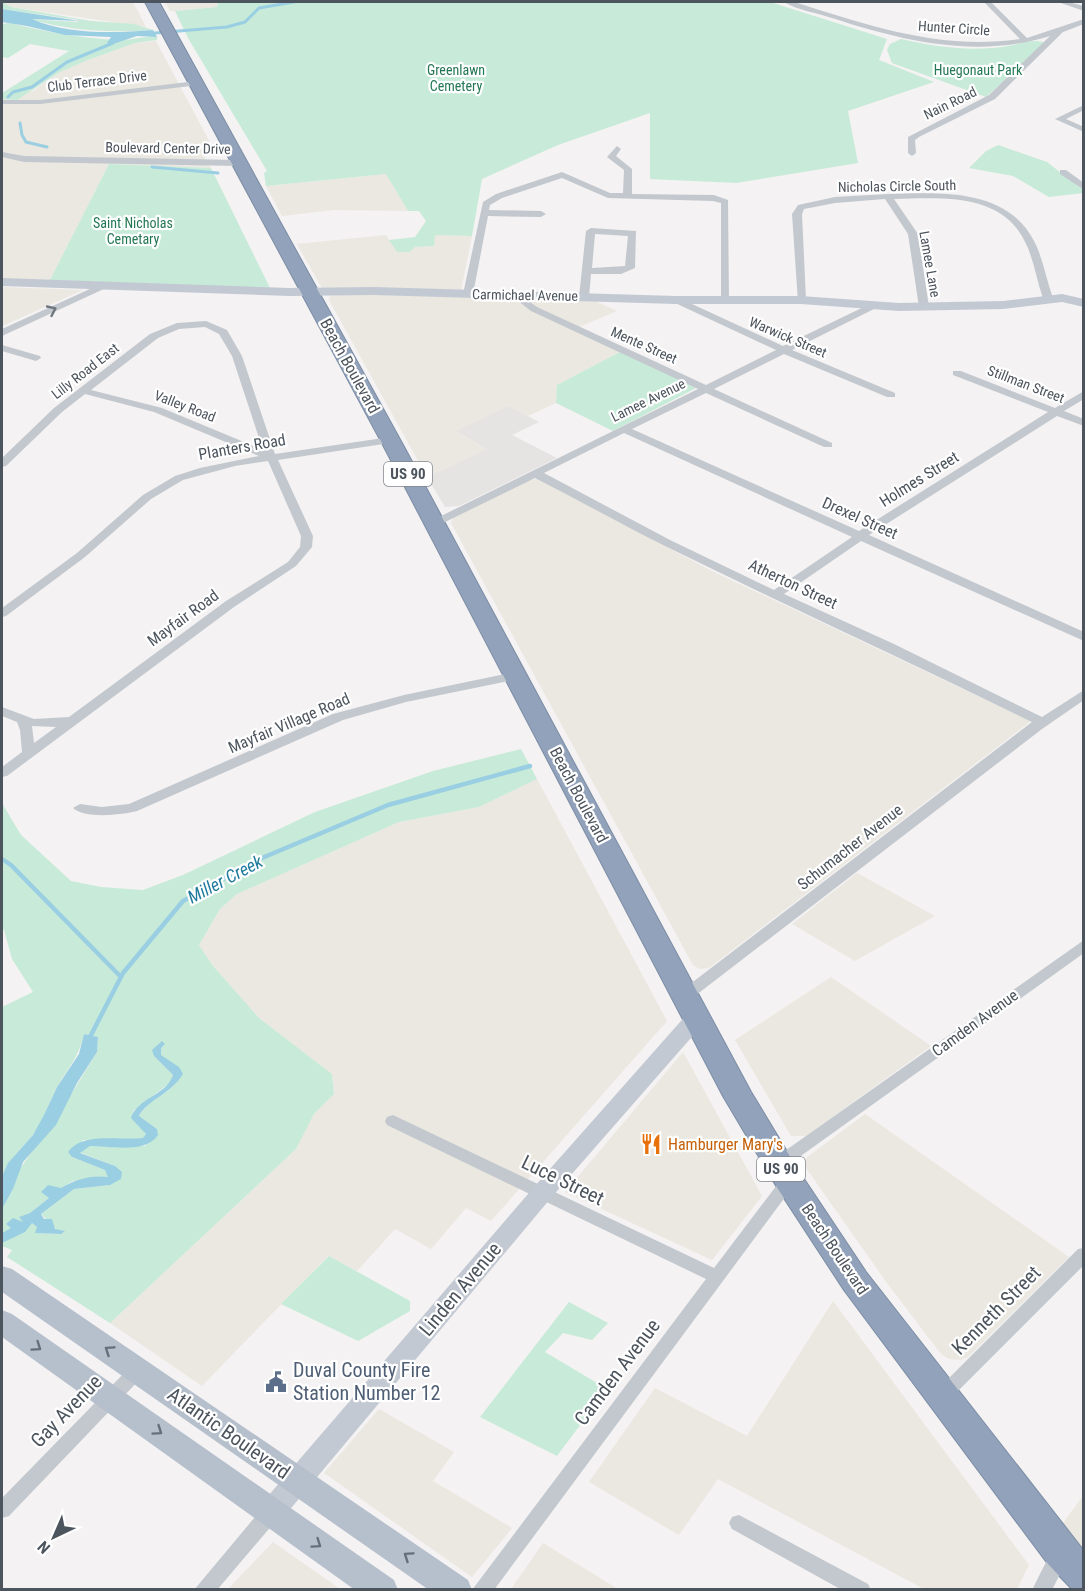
<svg xmlns="http://www.w3.org/2000/svg" width="1085" height="1591" viewBox="0 0 1085 1591" font-family="'Roboto Condensed',sans-serif">
<rect width="100%" height="100%" fill="#f4f2f2"/>
<!-- commercial -->
<path fill="#eae8e0" d="M2 2H133L146 27 11 7Z
M165 2H218L217 7 175 11H170Z
M156 41 214 150 202 153 211 168 109 164 50 280 2 279V99L33 91 60 72 88 60 135 43Z
M386 174 408 211 333 210 282 216 266 186Z
M386 235 397 252 414 247 433 246 435 235 472 236 461 291 322 288 297 244Z
M2 287 83 290 2 326Z
M402 294 512 298 531 310 620 352 557 385 556 403 528 416 509 406 457 432 487 449 427 477 329 300V297L334 295Z
M530 299H590L617 311 579 327 534 306 528 302Z
M538 479 714 572 1031 721 709 968 700 969 693 965 451 523 453 518 527 480Z
M537 779 667 1021 491 1221 466 1208 431 1249 395 1229 357 1271 328 1256 202 1386 110 1323 296 1149 314 1114 334 1094 332 1074 259 1018 213 966 199 945 220 909 237 894 399 822 479 807Z
M857 873 935 916 855 961 792 924Z
M831 977 931 1046 806 1136H791L735 1040Z
M683 1052 762 1196 712 1260 565 1192Z
M865 1114 1069 1257 968 1357 961 1360 949 1359 941 1354 887 1283 806 1168V1158Z
M833 1301 1029 1565 1017 1589H924L718 1479 679 1535 589 1482 655 1388 747 1436Z
M379 1409 454 1452 433 1481 512 1528 472 1577 324 1473Z
M1083 1496V1549L1063 1523Z
M273 1542 340 1589H228Z
M543 1543 618 1589H511Z"/>
<!-- education -->
<path fill="#e5e4e3" d="M509 406 539 422 512 435 557 458 459 506 445 507 427 477 487 449 456 431Z"/>
<!-- green -->
<path fill="#c7ebd8" d="M2 2 11 7 91 21 134 24 153 30C112 33 70 31 30 19L77 22 79 20 2 9Z
M218 2H770L887 39 879 60 934 82 848 111 858 163 736 183 650 179V113L558 145 482 179 472 236 435 235 434 246 415 247 409 252H397L389 240 415 237 426 221 419 211H408L386 174 266 186 264 173 267 171 188 38 175 11 217 7Z
M9 23C45 31 82 39 120 40 133 40 144 36 157 37V40L135 43 88 60 60 72 17 100 2 99V93L69 51 30 44 8 58 2 57V24Z
M901 39C935 47 974 52 1008 46 1020 44 1034 38 1045 43L986 97 892 63 887 50 890 44Z
M998 145 1047 162 1083 190V193L1049 197 1013 176 969 168 986 151Z
M109 164 211 168 270 288 50 280Z
M620 352 696 388 613 431 556 403 557 385Z
M521 749 537 779 479 807 399 822 237 894 220 909 199 945 213 966 259 1018 332 1074 334 1094 314 1114 296 1149 110 1323 7 1257 12 1250 2 1246V1243L32 1223 37 1227 36 1233 61 1234 41 1214 74 1189 110 1185 115 1166 79 1152 90 1146H145L157 1129 139 1116C148 1099 170 1096 182 1074L161 1055V1048L165 1043 154 1056 173 1075 171 1082 133 1111 146 1134 143 1139 83 1140 72 1157 105 1170 108 1173V1177L73 1181 61 1188H55L48 1196 49 1198 30 1213 20 1217 23 1222 2 1233V1209L13 1189 17 1173 66 1103 97 1052 98 1037 84 1034C78 1059 69 1066 57 1087 48 1103 44 1122 32 1136 20 1150 9 1159 2 1176V1007L33 992 12 959 4 930 2 928V803L21 835 71 881 101 887 143 890 183 875 315 812 433 771Z
M329 1256 410 1301V1311L358 1341 281 1304Z
M569 1302 608 1323 592 1340 563 1333 545 1352 607 1389 557 1456 480 1417Z"/>
<!-- water -->
<path fill="#9acee2" d="M2 9 80 21 32 19C67 35 115 33 153 30L157 37 137 36 110 45 107 43 111 37 65 35 27 26 2 22Z
M84 1034 98 1037 97 1052 77 1083 56 1125 23 1162 13 1189 2 1209V1176L8 1163 33 1135 44 1115 57 1087 79 1054Z
M162 1041 165 1044 161 1048V1055L179 1067 183 1074C170 1095 147 1100 139 1116L157 1129 158 1135C146 1154 110 1146 90 1146L80 1153 115 1166 122 1172 121 1179 110 1185 74 1189 41 1214 44 1219H52L55 1229 65 1231 61 1234 35 1233 37 1227 32 1223 25 1232 2 1243V1233L11 1228 6 1224 13 1218 23 1222 19 1217 30 1213 49 1198 41 1192 48 1185 61 1188C77 1179 90 1175 108 1177L105 1170 72 1157 68 1152C83 1131 120 1141 143 1138L146 1134 131 1118C138 1097 166 1096 173 1075L154 1056 152 1050Z"/>
<g fill="none" stroke-linecap="round" stroke-linejoin="round">
<!-- stream-far1 -->
<path stroke="#9acee2" stroke-width="3" d="M155 33 227 27 245 22 259 8 294 2
M8 97 13 92 32 87 67 62 113 43
M20 123 22 135 26 142 47 147
M152 167 218 173"/>
<!-- stream -->
<path stroke="#9acee2" stroke-width="4.5" d="M2 859 11 865 121 977
M91 1035 123 973 183 901 262 858 388 805 530 766"/>
<defs>
<path id="highway" d="M145 2H159L403 445 751 1092 800 1173 866 1272 1084 1551V1590L1071 1588 1048 1564 844 1290 778 1189 723 1096 383 445Z"/>
</defs>
<!-- highway casing -->
<use href="#highway" stroke="#7c8da6" stroke-width="2"/>
<!-- street -->
<path fill="#c2c8ce" fill-rule="evenodd" d="M784 2H794C868 25 941 51 1020 39L984 2H991L1027 38 1084 19V24L1063 32 995 99 919 137 915 140 916 153 912 156 908 153V137L989 95 1050 36C977 59 903 41 832 18 817 13 797 10 784 2Z
M1058 2H1068L1084 6V11Z
M196 81 200 83 199 85 40 104H2V100H40Z
M1084 105V110L1066 119 1084 127V132L1055 119Z
M617 146 621 149 616 156 632 169V194L714 195 728 200 729 302 721 300V203L713 201 608 198 562 178 502 198 490 205 489 210 541 211 546 214 541 217 488 216 473 294 465 296 463 294 483 202 496 194 562 172 610 193H623L624 170 607 157Z
M2 152 24 156 239 160 243 163 239 166 24 162 2 157Z
M1060 170H1066L1084 183V190L1060 174Z
M888 194C939 193 1006 187 1034 241 1043 258 1046 279 1053 298L1048 301 1043 298C1036 279 1034 258 1024 240 1000 192 939 198 894 199L918 234 929 307 927 309 919 307 908 234 885 199 835 203 804 209 802 214 806 300 798 302 792 214 798 205 835 197Z
M591 228 636 231 635 268 621 274H591L589 297 584 300 579 297 586 231ZM595 234 628 236 625 266 592 268Z
M103 283 106 284V288L2 336V329Z
M517 293 537 307 706 385 776 350 673 302V298H679L783 346 872 303H878V307L792 350 895 393V397H887L784 354 714 389 832 443V447H824L706 393 632 429 859 531 1048 412 953 375V371H961L1055 408 1084 391V399L1064 411 1084 419V426L1057 416 869 535 1084 632V641L861 541 784 594 894 644 1042 717 1084 690V700L1042 729 691 999H681L678 995 681 991 1032 722C910 662 787 606 665 546 621 524 578 500 535 478L439 525H431V521L698 389 531 311 514 298V294ZM624 433 852 537 774 590 670 540 544 473Z
M206 321 227 330 242 356 275 454 390 437 395 440 390 443 278 460 313 536 312 547 296 566 234 607 7 776 2 777V767L22 752 20 730 17 722 2 716V707L34 719 69 717 226 601 288 562 300 547 301 536 268 461 235 466 183 480 151 499 85 557 6 616 2 617V608L77 553 143 495 175 476 200 468 259 456 154 412 85 394 62 412 6 466 2 467V458L54 408 150 334 177 323ZM205 327 219 334 232 356 263 450 162 408 91 390 158 338 179 329ZM32 726 56 727 34 743Z
M2 345 40 356 41 358 36 361 2 351Z
M515 672 519 673 521 676 519 679 406 702 343 720 137 811C122 815 84 819 73 808L80 804 102 807 129 804 333 714 404 695Z
M1084 940V953L784 1168 778 1170 772 1168 770 1164 772 1160Z
M393 1115 714 1268 783 1177 789 1175 795 1177 797 1181 494 1590H472L706 1279 387 1125 385 1121 387 1117Z
M1084 1248V1265L947 1402 941 1404 935 1402 932 1397 935 1392 1078 1249Z
M138 1363 144 1365 147 1370 144 1375 9 1516 2 1518V1498L132 1365Z
M272 1503 279 1505 281 1511 279 1517 217 1590H194L265 1505Z
M739 1515 868 1584 871 1590H842L732 1529 729 1523 732 1517Z
M1060 1546 1067 1548 1070 1554 1052 1590H1032L1053 1548Z"/>
<!-- secondary -->
<path fill="#c3c9d3" fill-rule="evenodd" d="M2 278 289 288 374 287 676 296H801L899 303 1003 301 1062 294 1084 299V307L1062 302 1003 309 899 311 801 304H676L374 295 289 296 2 286Z
M696 1010 704 1013 707 1018 704 1023 550 1199 282 1519 272 1523 262 1519 258 1511 262 1503 534 1187 688 1013Z"/>
<!-- primary -->
<path fill="#b6c0cd" fill-rule="evenodd" d="M2 1266 12 1269 468 1580 472 1590H429L2 1292Z
M2 1310 12 1314 394 1580 398 1590H355L2 1337Z"/>
<!-- highway -->
<use href="#highway" fill="#91a2ba" fill-rule="evenodd"/>
</g>
<!-- one-way arrows -->
<defs><path id="oneway-chevron" d="M-2-3.5L2.5 0L-2 3.5" fill="none" stroke-width="1.6" stroke-linecap="round" stroke-linejoin="round" transform="scale(1.5)"/></defs>
<use stroke="#6f777f" href="#oneway-chevron" transform="translate(52 310) rotate(-25)"/>
<g stroke="#666f79">
<use href="#oneway-chevron" transform="translate(37 1347) rotate(35)"/>
<use href="#oneway-chevron" transform="translate(109 1350) rotate(-146)"/>
<use href="#oneway-chevron" transform="translate(158 1431) rotate(35)"/>
<use href="#oneway-chevron" transform="translate(317 1544) rotate(35)"/>
<use href="#oneway-chevron" transform="translate(408 1556) rotate(-146)"/>
</g>
<!-- icons -->
<defs>
<symbol id="restaurant-bare" viewBox="-9 -9 18 18"><path d="M-5-6h1v4h1v-4h1v4h1v-4h1v5L-1.5 .5V6h-2V.5L-5-1ZM5-6V6H3V1.5H1.5Q1.5-4 5-6Z" fill="#e8710a" stroke="#fff" stroke-width="2.5" paint-order="stroke"/></symbol>
<symbol id="civic-bare" viewBox="-9 -9 18 18"><path d="M-.6-6.5H3V-4.5H.6V-3L4-1V1h2V6H-6V1h2V-1L-.6-3ZM-1.2 2.5V6h2.4V2.5Z" fill="#5c6f8a" stroke="#fff" stroke-width="2.5" paint-order="stroke"/></symbol>
</defs>
<g fill-rule="evenodd">
<use href="#restaurant-bare" x="636" y="1129" width="30" height="30"/>
<use href="#civic-bare" x="261" y="1367" width="30" height="30"/>
</g>
<g text-anchor="middle" dominant-baseline="central" stroke-width="4.5" stroke-linejoin="round" paint-order="stroke">
<!-- far-street labels -->
<g font-size="14" fill="#4c545d" stroke="#fff">
<text transform="translate(954 28) rotate(4)">Hunter Circle</text>
<text transform="translate(97 81) rotate(-7)">Club Terrace Drive</text>
<text transform="translate(950 103) rotate(-26)">Nain Road</text>
<text transform="translate(168 148) rotate(1)">Boulevard Center Drive</text>
<text transform="translate(897 186) rotate(-1)">Nicholas Circle South</text>
<text transform="translate(930 264) rotate(80)">Lamee Lane</text>
<text transform="translate(525 295) rotate(1)">Carmichael Avenue</text>
<text transform="translate(788 337) rotate(23)">Warwick Street</text>
<text transform="translate(644 345) rotate(24)">Mente Street</text>
<text transform="translate(85 371) rotate(-38)">Lilly Road East</text>
<text transform="translate(1026 384) rotate(21)">Stillman Street</text>
<text transform="translate(648 400) rotate(-26)">Lamee Avenue</text>
<text transform="translate(185 406) rotate(21)">Valley Road</text>
</g>
<!-- far-park labels -->
<g font-size="14" fill="#247753" stroke="#fff">
<text x="456" y="70">Greenlawn<tspan x="456" dy="16">Cemetery</tspan></text>
<text x="978" y="70">Huegonaut Park</text>
<text x="133" y="223">Saint Nicholas<tspan x="133" dy="16">Cemetary</tspan></text>
</g>
<!-- shield labels -->
<g fill="#fff" stroke="#82878e" stroke-width="1.5">
<rect x="384" y="462" width="48" height="24" rx="4.5"/>
<rect x="757" y="1157" width="48" height="24" rx="4.5"/>
</g>
<g font-size="15" font-weight="bold" fill="#4c545d">
<text x="408" y="474">US 90</text>
<text x="781" y="1169">US 90</text>
</g>
<!-- street labels -->
<g font-size="16" fill="#4c545d" stroke="#fff">
<text transform="translate(350 366) rotate(61)">Beach Boulevard</text>
<text transform="translate(242 447) rotate(-10)">Planters Road</text>
<text transform="translate(919 479) rotate(-32)">Holmes Street</text>
<text transform="translate(860 518) rotate(24)">Drexel Street</text>
<text transform="translate(793 584) rotate(25)">Atherton Street</text>
<text transform="translate(183 618) rotate(-36)">Mayfair Road</text>
<text transform="translate(289 723) rotate(-23)">Mayfair Village Road</text>
<text transform="translate(579 795) rotate(62)">Beach Boulevard</text>
<text transform="translate(850 847) rotate(-38)">Schumacher Avenue</text>
<text transform="translate(975 1023) rotate(-36)">Camden Avenue</text>
<text transform="translate(835 1249) rotate(56)">Beach Boulevard</text>
</g>
<!-- food labels -->
<g font-size="16" fill="#c56008" stroke="#fff" text-anchor="start">
<text x="668" y="1144">Hamburger Mary's</text>
</g>
<!-- water labels -->
<g font-size="18" font-style="italic" fill="#1f7a9d" stroke="#fff">
<text transform="translate(225 879) rotate(-28)">Miller Creek</text>
</g>
<!-- near-street labels -->
<g font-size="20" fill="#4c545d" stroke="#fff">
<text transform="translate(563 1180) rotate(26)">Luce Street</text>
<text transform="translate(460 1289) rotate(-50)">Linden Avenue</text>
<text transform="translate(996 1310) rotate(-45)">Kenneth Street</text>
<text transform="translate(617 1372) rotate(-53)">Camden Avenue</text>
<text transform="translate(66 1411) rotate(-46)">Gay Avenue</text>
<text transform="translate(229 1433) rotate(35)">Atlantic Boulevard</text>
</g>
<!-- near-service labels -->
<g font-size="20" fill="#4e5e75" stroke="#fff" text-anchor="start">
<text x="293" y="1370">Duval County Fire<tspan x="293" dy="23">Station Number 12</tspan></text>
</g>
</g>
<!-- border -->
<rect width="1085" height="1591" fill="none" stroke="#4c545d" stroke-width="6"/>
<!-- north arrow -->
<g transform="translate(54 1537) rotate(224)" stroke="#ffffff" stroke-width="4.5" paint-order="stroke">
<path d="M0-4.5L10 22L0 15L-10 22Z" fill="#4c545d"/>
<text y="-9" font-size="16" font-weight="bold" text-anchor="middle" fill="#4c545d">N</text>
</g>
</svg>
